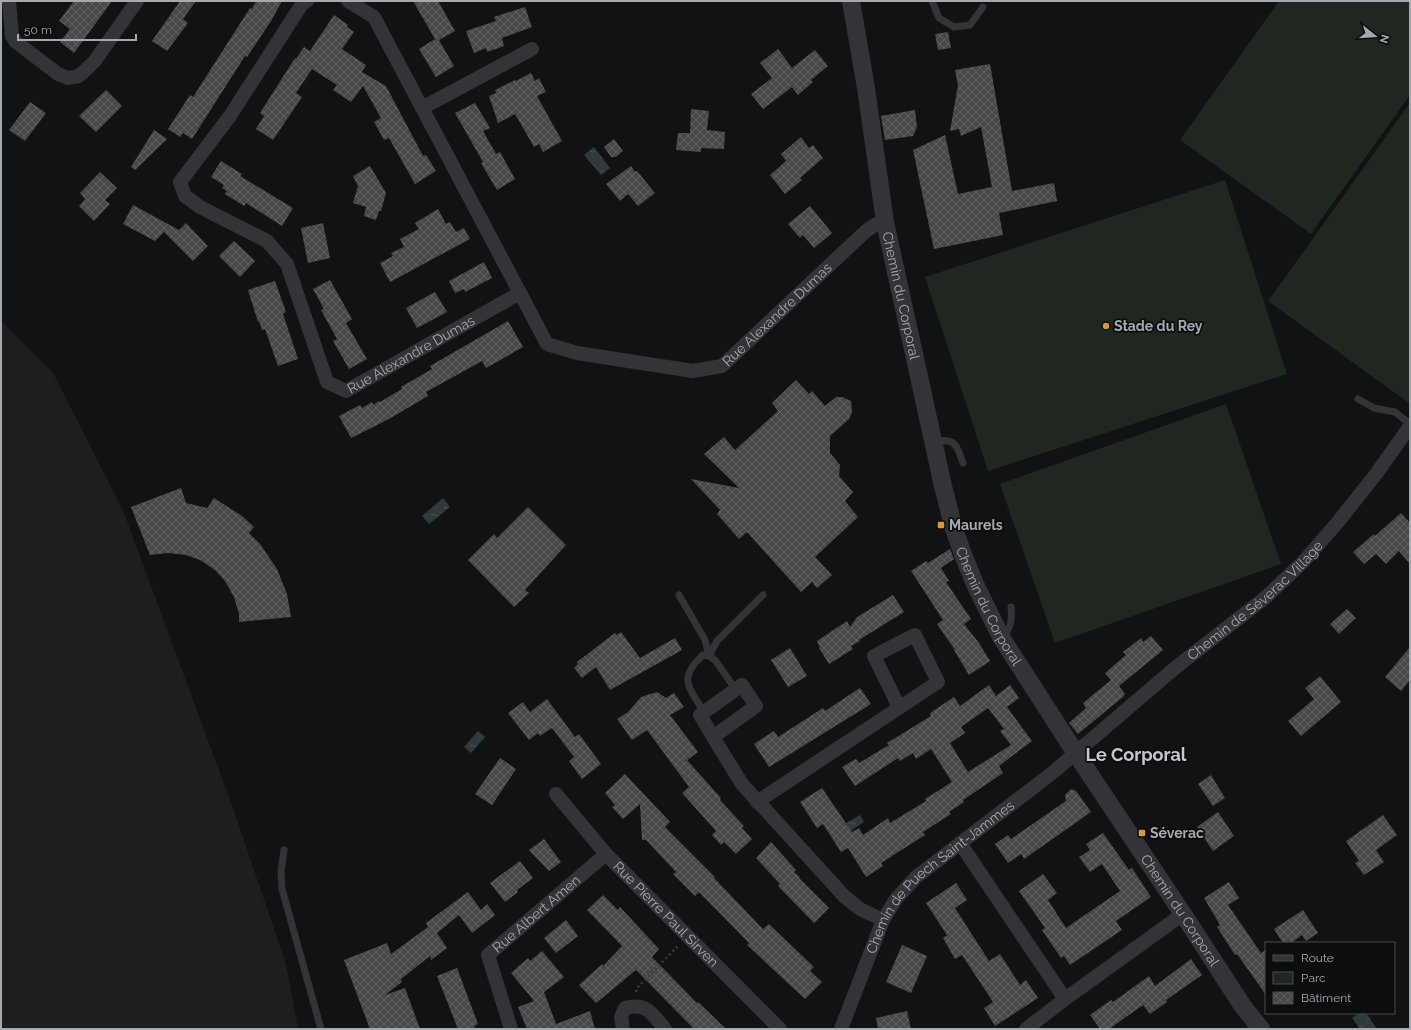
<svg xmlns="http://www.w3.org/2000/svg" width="1411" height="1030" viewBox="0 0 1411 1030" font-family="Raleway,sans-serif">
<defs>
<pattern id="water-ripples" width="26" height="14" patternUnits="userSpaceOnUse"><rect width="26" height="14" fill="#31393d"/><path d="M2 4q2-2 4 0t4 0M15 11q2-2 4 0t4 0" fill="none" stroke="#4c5357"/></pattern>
<pattern id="building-cross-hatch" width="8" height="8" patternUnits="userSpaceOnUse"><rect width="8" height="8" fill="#46484a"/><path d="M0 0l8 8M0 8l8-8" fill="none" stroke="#5e6062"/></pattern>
</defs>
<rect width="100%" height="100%" fill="#111213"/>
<!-- built -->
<path fill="#1e1e1f" d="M1 321 53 373 123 510 233 808 286 964 298 1029H1Z"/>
<!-- park -->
<path fill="#202720" d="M1279 1H1410V95L1311 234 1180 140Z
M1410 103V401L1409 403 1268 301Z
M1225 180 1287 374 988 471 925 277Z
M1226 404 1281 564 1055 643 1000 484Z"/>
<!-- water -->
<path fill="url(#water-ripples)" d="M594 147 610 168 601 175 584 155Z
M443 498 450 507 429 524 422 516Z
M478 731 485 737 471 753 464 747Z
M860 815 864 822 850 831 845 824Z
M1359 1013H1366L1377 1029H1360L1352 1018Z"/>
<!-- building -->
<path fill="url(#building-cross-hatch)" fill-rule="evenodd" d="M74 1H112L74 53 60 42 70 29 59 21Z
M180 1H196L183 19 188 23 167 51 152 41Z
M256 1H282L271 21 247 57 245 56 192 139 183 133 180 137 168 129 190 95 193 97 250 8 252 9Z
M413 1H438L455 31 439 40 454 66 436 77 419 49 435 39Z
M525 7 532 27 502 38 504 46 487 52 486 48 474 53 466 31 496 21 494 17Z
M334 15 348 25 347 27 354 32 342 49 366 65 362 72 386 86 423 156 426 155 436 171 415 184 389 138 384 140 374 122 381 118 363 86 351 102 333 90 337 85 312 69 296 93 302 97 273 140 256 129 264 116 260 113 295 58 296 59 304 47 310 51Z
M948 32 951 48 938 50 935 34Z
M778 49 792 68 815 50 828 66 811 80 813 82 798 95 792 87 763 109 751 94 772 78 760 63Z
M990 64 1012 191 1054 183 1057 201 999 213 1003 235 934 249 913 150 945 135 958 194 992 187 981 127 961 136 959 129 950 131 958 85 955 70Z
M531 73 535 81 539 78 546 92 537 96 562 141 543 152 539 144 534 147 515 114 498 123 489 96 496 93 495 90 515 80 516 81Z
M106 90 122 106 96 132 79 116Z
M30 102 46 113 25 141 9 130Z
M475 103 490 128 483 131 496 154 500 152 515 179 497 190 481 163 483 162 455 113Z
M691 109 709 111 707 130 725 132 724 149 701 148V152L676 150 678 133H690Z
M915 110 917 127 913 136 885 140 881 116Z
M154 130 167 139 135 170 131 167Z
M801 137 809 148 813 145 823 158 800 178 802 180 785 194 770 175 786 161 781 154Z
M614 139 623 151 616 157H611L604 147Z
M221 161 242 174 240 176 293 208 282 226 246 203 244 206 225 194 227 191 222 188 224 185 211 177Z
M370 166 386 193 381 211H379L376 220 364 216 366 207 353 203 358 186 353 176Z
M631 166 635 172 637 171 655 193 638 206 628 194 620 201 606 184Z
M100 172 117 188 105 200 110 204 94 221 79 206 85 199 80 193Z
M133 205 179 230 186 223 208 246 193 261 164 232 155 241 123 224Z
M810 206 832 233 814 248 803 235 800 238 788 224Z
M438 209 446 224 450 222 456 232 464 228 470 239 390 282 380 263 393 256 391 253 404 247 400 239 419 229 415 223Z
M323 223 330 258 308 263 301 228Z
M234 241 255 261 240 277 219 256Z
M484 262 492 278 465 292 464 289 455 293 449 281Z
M330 280 352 319 346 323 367 359 349 369 333 341 337 339 321 310 324 309 313 289Z
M275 281 286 312 283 314 298 359 278 366 265 329 262 330 259 321 258 322 248 290Z
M435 292 447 312 417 328 406 308Z
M508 321 523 347 486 368 482 361 426 392 428 396 389 419 351 438 339 416 360 405 362 408 372 402 373 405 379 401 380 402 402 389 401 387 432 369 430 366Z
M796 380 809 394 812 391 825 406 836 397H842L851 401 852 412 849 419 830 436V453L840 465 839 476 853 492 845 501 858 517 815 557 832 575 817 588 812 582 801 592 747 532 739 539 717 514 720 510 691 479 739 488 704 454 724 437 735 450 778 411 772 403Z
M181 488 186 503 207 508 214 498 242 516 254 527 249 533 260 544 277 569 287 594 291 617 239 622V614L234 597 225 581 215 570 200 560 186 555 168 553 150 555 131 507Z
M528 507 566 545 525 590 529 593 514 607 468 560 494 534 497 538Z
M1401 513 1410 523V564L1399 551 1386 564 1376 554 1364 564 1353 552 1374 534 1375 536Z
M950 549 954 559 941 568 949 581 946 582 971 619 964 624 979 643 990 661 969 675 954 650H955L937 624 943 620 911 571 926 561 928 563Z
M893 595 904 612 859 640 860 641 851 646 853 649 829 664 819 648 820 647 817 641 847 621 850 627 857 617Z
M1347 609 1356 618 1339 634 1330 624Z
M621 632 640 658 675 638 682 650 610 690 596 667 582 678 574 668 578 664 577 662 615 633 617 635Z
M1151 636 1163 650 1119 686 1125 694 1124 695V696L1078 734 1069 723 1086 708 1083 703 1111 680 1105 673 1126 655 1123 652 1141 638 1143 642Z
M1410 647V680L1401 691 1385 677Z
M790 648 807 676 788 687 771 660Z
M1320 676 1341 702 1301 736 1288 721 1314 699 1305 688Z
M989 685 996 696 1010 685 1019 698 1007 707 1032 741 999 766 1003 773 963 800 964 802 949 812 951 814 923 832 925 835 881 863 883 866 866 877 848 848 841 852 823 824 817 828 800 802 822 788 852 832 859 828 863 835 888 818 890 823 926 801 925 799 952 782 931 749 916 759 913 753 900 761 898 758 855 786 842 767 856 759 859 763 889 745 887 743 931 716 930 713 954 697 960 706ZM988 708 1004 729 1000 731 1011 745 968 772 950 743 965 733 961 727Z
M860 688 871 704 769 767 754 744 774 731 778 737 823 708 825 711Z
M657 692 666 698 674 693 684 707 670 715 698 752 687 760 721 798 720 800 744 826 742 828 752 839 736 854 724 842 721 845 712 835 716 831 682 793 689 787 647 730 632 740 617 719 628 712 641 697Z
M547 699 575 737 579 734 601 764 582 779 569 761 574 757 552 728 540 736 538 733 529 740 508 713 523 702 530 712Z
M500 758 516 769 492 805 475 794Z
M625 774 670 822 665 827 715 877 714 878 763 929 769 924 814 967 810 971 822 982 805 999 747 945 749 943 699 892 695 896 673 874 676 872 646 840H642L640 804 623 819 612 807 615 805 605 793Z
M1211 775 1225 798 1213 806 1198 784Z
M1071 789 1076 791 1091 812 1024 859 1021 854 1008 863 995 844 1008 835 1011 839 1066 801 1065 795Z
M1218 812 1234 836 1213 851 1197 827Z
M1383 815 1397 835 1376 850 1384 862 1364 875 1355 863 1359 861 1346 841Z
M1103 833 1129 870 1132 868 1151 897 1116 921 1122 930 1070 965 1064 956 1061 958 1042 930 1045 928 1019 891 1043 874 1057 893 1048 900 1066 928 1120 891 1102 864 1090 872 1079 857 1090 850 1086 844Z
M544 839 561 862 549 871 529 850Z
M771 842 796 870 794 872 800 877 799 878 829 908 814 923 778 886 780 884 756 858Z
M520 861 533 878 517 890 518 892 505 902 490 883Z
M1229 882 1239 898 1228 905 1261 953 1266 950V995L1237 954 1235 955 1217 927 1220 925 1204 898Z
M956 883 967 900 955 908 989 961 1000 954 1020 985 1026 980 1038 998 995 1026 984 1008 993 1002 962 955 955 959 943 938 947 935 926 903Z
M468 892 481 910 487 904 495 915 472 933 459 915 437 933 447 948 431 960 430 956 401 979 402 982 385 995 405 988 420 1029H370L344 960 387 943 391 954 428 927 426 923Z
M603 895 618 910 620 907 659 949 652 957 697 1003 698 1002 726 1029H694L636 970 596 1003 579 985 602 964 603 966 622 946 587 910Z
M1303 910 1318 933 1306 941 1302 935 1291 943H1283L1274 929Z
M566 920 578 936 556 953 544 938Z
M902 945 927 956 911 993 886 982Z
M542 951 564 977 544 992 556 1024 590 1011 595 1029H527L518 1007 534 1001 511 973 528 958 530 961Z
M1191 959 1202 975 1166 1000 1167 1002 1150 1014 1143 1005 1109 1029H1100L1090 1015 1111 1000 1113 1002 1149 976 1155 986Z
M457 968 478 1024 474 1026 476 1029H458L437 976Z
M907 1011 911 1029H878L876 1018Z"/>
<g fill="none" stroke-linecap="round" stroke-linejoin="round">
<!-- path -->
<path stroke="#393b3e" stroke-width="2.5" stroke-dasharray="2 3" stroke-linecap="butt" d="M636 992 637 988 678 946"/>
<!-- service -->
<path stroke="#333437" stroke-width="7" d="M932 1 939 18 954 27 970 25 983 7
M1358 399 1374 408 1395 412 1410 424
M933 442C954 437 957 444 963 463
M679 595 705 640 709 656
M1001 636C1012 630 1012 618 1011 607
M709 656 717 641 763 595
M704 712C689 687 677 679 703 655L709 656 715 660 736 690
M284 850 281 872 282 889 321 1029"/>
<!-- minor -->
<g stroke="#333437" stroke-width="14">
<path d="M9 1 12 36 16 42 58 74 68 78 79 76 94 62 137 1"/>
<path id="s1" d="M307 1 302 4 230 116 180 182 185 196 200 207 267 241 287 264 327 382 346 391 520 293"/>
<path id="s2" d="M348 1 374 17 547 344 577 353 693 371 722 366 866 231 875 225 885 222"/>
<path d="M422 108 532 49"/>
<path d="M713 737 700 715 742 685 756 706 713 737 742 784 844 896 860 909 883 920"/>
<path id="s3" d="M556 794 606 854 780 1029"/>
<path d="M757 802 938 682 915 635 874 656 899 707"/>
<path d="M960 843 1065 999"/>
<path id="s4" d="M511 1029 488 955 606 854"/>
<path d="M623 1029 621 1017 625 1008C647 1002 652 1014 665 1029"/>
<path id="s5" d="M841 1029 883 920 896 899 916 877 1051 774 1175 668 1266 597 1303 562 1338 522 1376 474 1410 426"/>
<path d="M1026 1029 1065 999 1183 914"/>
</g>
<!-- tertiary -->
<path stroke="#333437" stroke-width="18" id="s6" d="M851 1 866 88 885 222 943 486 954 529 964 557 975 584 1001 637 1075 752 1183 914 1242 1005 1261 1029"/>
</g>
<!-- markers -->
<g fill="#d99643" stroke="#0c0d0e" stroke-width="1.5">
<circle cx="1106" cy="326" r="4"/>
<rect x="937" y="521" width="8" height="8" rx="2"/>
<rect x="1138" y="829" width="8" height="8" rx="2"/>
</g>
<g text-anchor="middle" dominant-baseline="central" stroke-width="3.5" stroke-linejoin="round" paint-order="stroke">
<!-- street labels -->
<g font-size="14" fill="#a5aab1" stroke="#0c0d0e">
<text stroke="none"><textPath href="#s6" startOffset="299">Chemin du Corporal</textPath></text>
<text stroke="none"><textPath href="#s2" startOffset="654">Rue Alexandre Dumas</textPath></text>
<text stroke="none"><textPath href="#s1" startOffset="581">Rue Alexandre Dumas</textPath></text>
<text stroke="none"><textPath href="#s5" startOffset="609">Chemin de Séverac Village</textPath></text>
<text stroke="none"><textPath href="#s6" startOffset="623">Chemin du Corporal</textPath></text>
<text stroke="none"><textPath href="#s5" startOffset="187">Chemin de Puech Saint-Jammes</textPath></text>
<text stroke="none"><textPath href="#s6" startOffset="983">Chemin du Corporal</textPath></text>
<text stroke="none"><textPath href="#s4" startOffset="141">Rue Albert Amen</textPath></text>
<text stroke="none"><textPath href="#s3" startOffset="163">Rue Pierre Paul Sirven</textPath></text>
</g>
<!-- poi labels -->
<g font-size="14" font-weight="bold" fill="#a5aab1" stroke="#0c0d0e" text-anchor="start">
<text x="1114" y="326">Stade du Rey</text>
<text x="949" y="525">Maurels</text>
<text x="1150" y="833">Séverac</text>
</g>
<!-- district labels -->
<g font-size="18" font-weight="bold" fill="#c5c8ce" stroke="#0c0d0e">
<text x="1136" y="754">Le Corporal</text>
</g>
</g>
<!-- border -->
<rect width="1411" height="1030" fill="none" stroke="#a5aab1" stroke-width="4"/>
<!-- legend -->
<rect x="1265" y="942" width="130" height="72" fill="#0c0d0e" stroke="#494c4f"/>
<rect x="1273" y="955" width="20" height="6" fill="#333437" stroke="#494c4f"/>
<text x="1301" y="962" font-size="12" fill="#a5aab1">Route</text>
<rect x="1273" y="972" width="20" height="12" fill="#202720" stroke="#494c4f"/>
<text x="1301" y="982" font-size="12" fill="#a5aab1">Parc</text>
<rect x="1273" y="992" width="20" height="12" fill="url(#building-cross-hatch)" stroke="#494c4f"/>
<text x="1301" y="1002" font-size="12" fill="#a5aab1">Bâtiment</text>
<!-- north arrow -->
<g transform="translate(1375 36) rotate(107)" stroke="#0c0d0e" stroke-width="3" paint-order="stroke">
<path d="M0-3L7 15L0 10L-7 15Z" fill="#a5aab1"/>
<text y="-6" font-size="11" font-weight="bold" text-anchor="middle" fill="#a5aab1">N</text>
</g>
<!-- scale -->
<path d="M18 34v6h118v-6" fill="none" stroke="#a5aab1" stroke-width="2"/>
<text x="24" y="34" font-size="12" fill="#a5aab1" stroke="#0c0d0e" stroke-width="3" paint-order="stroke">50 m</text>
</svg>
